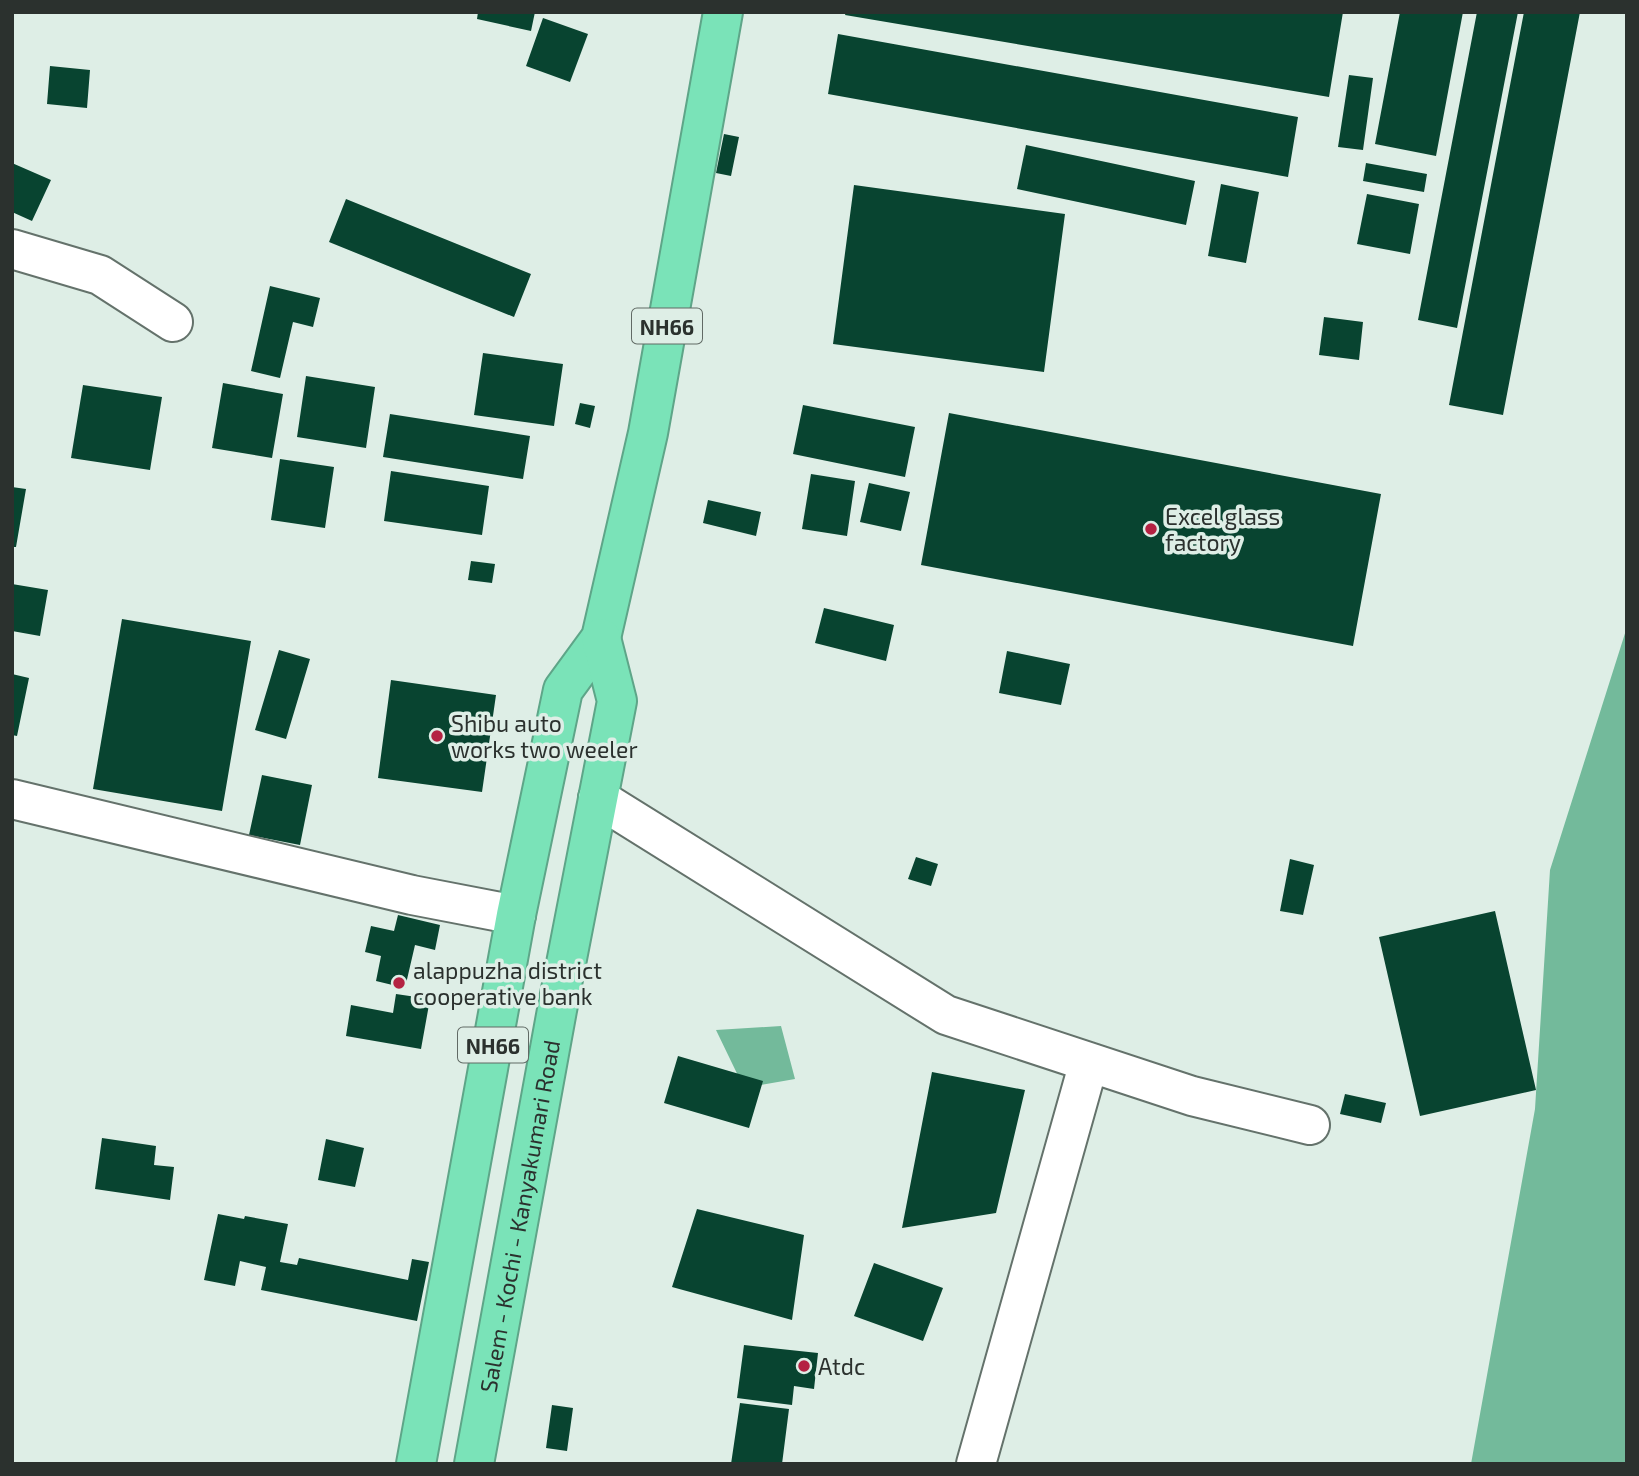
<svg xmlns="http://www.w3.org/2000/svg" width="1639" height="1476" viewBox="0 0 1639 1476" font-family="'Exo 2',sans-serif">
<rect width="100%" height="100%" fill="#deeee6"/>
<!-- water -->
<path fill="#73ba9b" d="M1627 627V1464H1471L1535 1109 1550 870Z
M781 1026 795 1079 744 1088 716 1030Z"/>
<!-- building -->
<path fill="#084430" d="M478 12H535L531 31 477 19Z
M846 12H1343L1329 97 845 15Z
M1400 12H1463L1436 156 1375 144Z
M1477 12H1518L1457 328 1418 320Z
M1524 12H1580L1503 415 1449 405Z
M543 18 588 34 570 82 526 66Z
M838 34 1298 117 1288 177 828 94Z
M50 66 90 70 87 108 47 104Z
M1349 75 1373 78 1363 150 1338 147Z
M724 134 739 137 731 176 716 173Z
M1026 145 1195 181 1186 225 1017 189Z
M12 163 51 180 32 221 12 212Z
M1366 163 1427 174 1424 192 1363 181Z
M1221 184 1259 192 1246 263 1208 256Z
M854 185 1065 214 1044 372 833 344Z
M1367 194 1419 204 1410 254 1357 244Z
M346 199 531 274 514 317 329 242Z
M270 286 320 298 313 327 293 322 280 378 251 371Z
M1324 317 1363 322 1359 360 1319 355Z
M483 353 563 364 554 426 474 415Z
M306 376 375 387 366 448 297 437Z
M223 383 283 394 272 458 212 448Z
M83 385 162 397 150 470 71 458Z
M580 403 595 406 590 428 575 424Z
M803 405 915 427 905 477 793 454Z
M949 413 1381 494 1353 646 921 565Z
M390 414 530 436 523 479 383 457Z
M280 459 334 467 325 528 271 520Z
M391 471 489 486 482 535 384 521Z
M811 474 855 481 847 536 802 529Z
M869 483 910 492 901 531 860 522Z
M12 487 26 489 16 547H12Z
M708 500 761 512 756 536 703 523Z
M471 561 495 564 492 583 468 580Z
M12 584 48 590 40 636 12 631Z
M824 608 894 625 886 661 815 643Z
M122 619 251 641 222 811 93 789Z
M279 650 310 659 286 739 255 730Z
M1007 651 1070 664 1061 705 999 693Z
M12 674 29 678 17 736 12 735Z
M391 680 496 695 482 792 378 778Z
M262 775 312 785 300 845 249 835Z
M916 857 938 864 931 886 908 879Z
M1290 859 1314 865 1303 915 1280 911Z
M1495 911 1536 1090 1420 1116 1379 937Z
M398 915 440 925 435 950 415 945 405 988 376 981 381 956 365 952 371 926 394 931Z
M396 994 430 999 421 1049 346 1036 351 1005 393 1013Z
M678 1056 763 1081 749 1128 664 1103Z
M932 1072 1025 1090 996 1213 902 1228Z
M1345 1094 1386 1103 1381 1123 1340 1114Z
M102 1138 156 1146 154 1165 174 1167 170 1200 95 1189Z
M326 1139 364 1148 355 1187 318 1180Z
M697 1209 804 1235 792 1320 672 1287Z
M218 1214 244 1219 245 1216 288 1224 280 1262 297 1265 299 1258 408 1280 412 1259 429 1262 417 1321 261 1290 266 1267 240 1261 235 1286 204 1280Z
M874 1263 943 1288 923 1341 854 1316Z
M744 1345 818 1353 814 1389 794 1386 792 1405 737 1398Z
M740 1403 789 1409 782 1464H731Z
M552 1405 573 1408 567 1451 546 1448Z"/>
<g fill="none" stroke-linecap="round" stroke-linejoin="round">
<defs>
<path id="minor" d="M12 249 100 275 173 322
M598 798 946 1015 1192 1096 1310 1125
M12 799 412 895 516 915
M976 1464 1089 1062"/>
<g id="highway">
<path d="M416 1464 516 915 563 690 601 638 648 433 723 12"/>
<path id="s1" d="M474 1464 557 1010 617 701 601 638"/>
</g>
</defs>
<!-- minor casing -->
<use href="#minor" stroke="#64726b" stroke-width="42"/>
<!-- highway casing -->
<use href="#highway" stroke="#5ea588" stroke-width="42"/>
<!-- minor -->
<use href="#minor" stroke="#fff" stroke-width="38"/>
<!-- highway -->
<use href="#highway" stroke="#7ae3b8" stroke-width="38"/>
</g>
<!-- markers -->
<g fill="#b42242" stroke="#deeee6" stroke-width="2.5">
<circle cx="1151" cy="529" r="7"/>
<circle cx="437" cy="736" r="7"/>
<circle cx="399" cy="983" r="7"/>
<circle cx="804" cy="1366" r="7"/>
</g>
<g text-anchor="middle" dominant-baseline="central" stroke-width="7" stroke-linejoin="round" paint-order="stroke">
<!-- shield labels -->
<g fill="#deeee6" stroke="#616a65" stroke-width="2">
<rect x="632" y="308.5" width="70" height="35" rx="5"/>
<rect x="458" y="1027.5" width="70" height="35" rx="5"/>
</g>
<g font-size="21" font-weight="bold" fill="#2b312e">
<text x="667" y="326">NH66</text>
<text x="493" y="1045">NH66</text>
</g>
<!-- poi labels -->
<g font-size="23" fill="#2b312e" stroke="#deeee6" text-anchor="start">
<text x="1165" y="516">Excel glass<tspan x="1165" dy="26">factory</tspan></text>
<text x="451" y="723">Shibu auto<tspan x="451" dy="26">works two weeler</tspan></text>
<text x="413" y="970">alappuzha district<tspan x="413" dy="26">cooperative bank</tspan></text>
<text x="818" y="1366">Atdc</text>
</g>
<!-- street labels -->
<g font-size="23" fill="#2b312e" stroke="#deeee6">
<text stroke="none"><textPath href="#s1" startOffset="252">Salem - Kochi - Kanyakumari Road</textPath></text>
</g>
</g>
<!-- border -->
<rect width="1639" height="1476" fill="none" stroke="#2b312e" stroke-width="28"/>
</svg>
